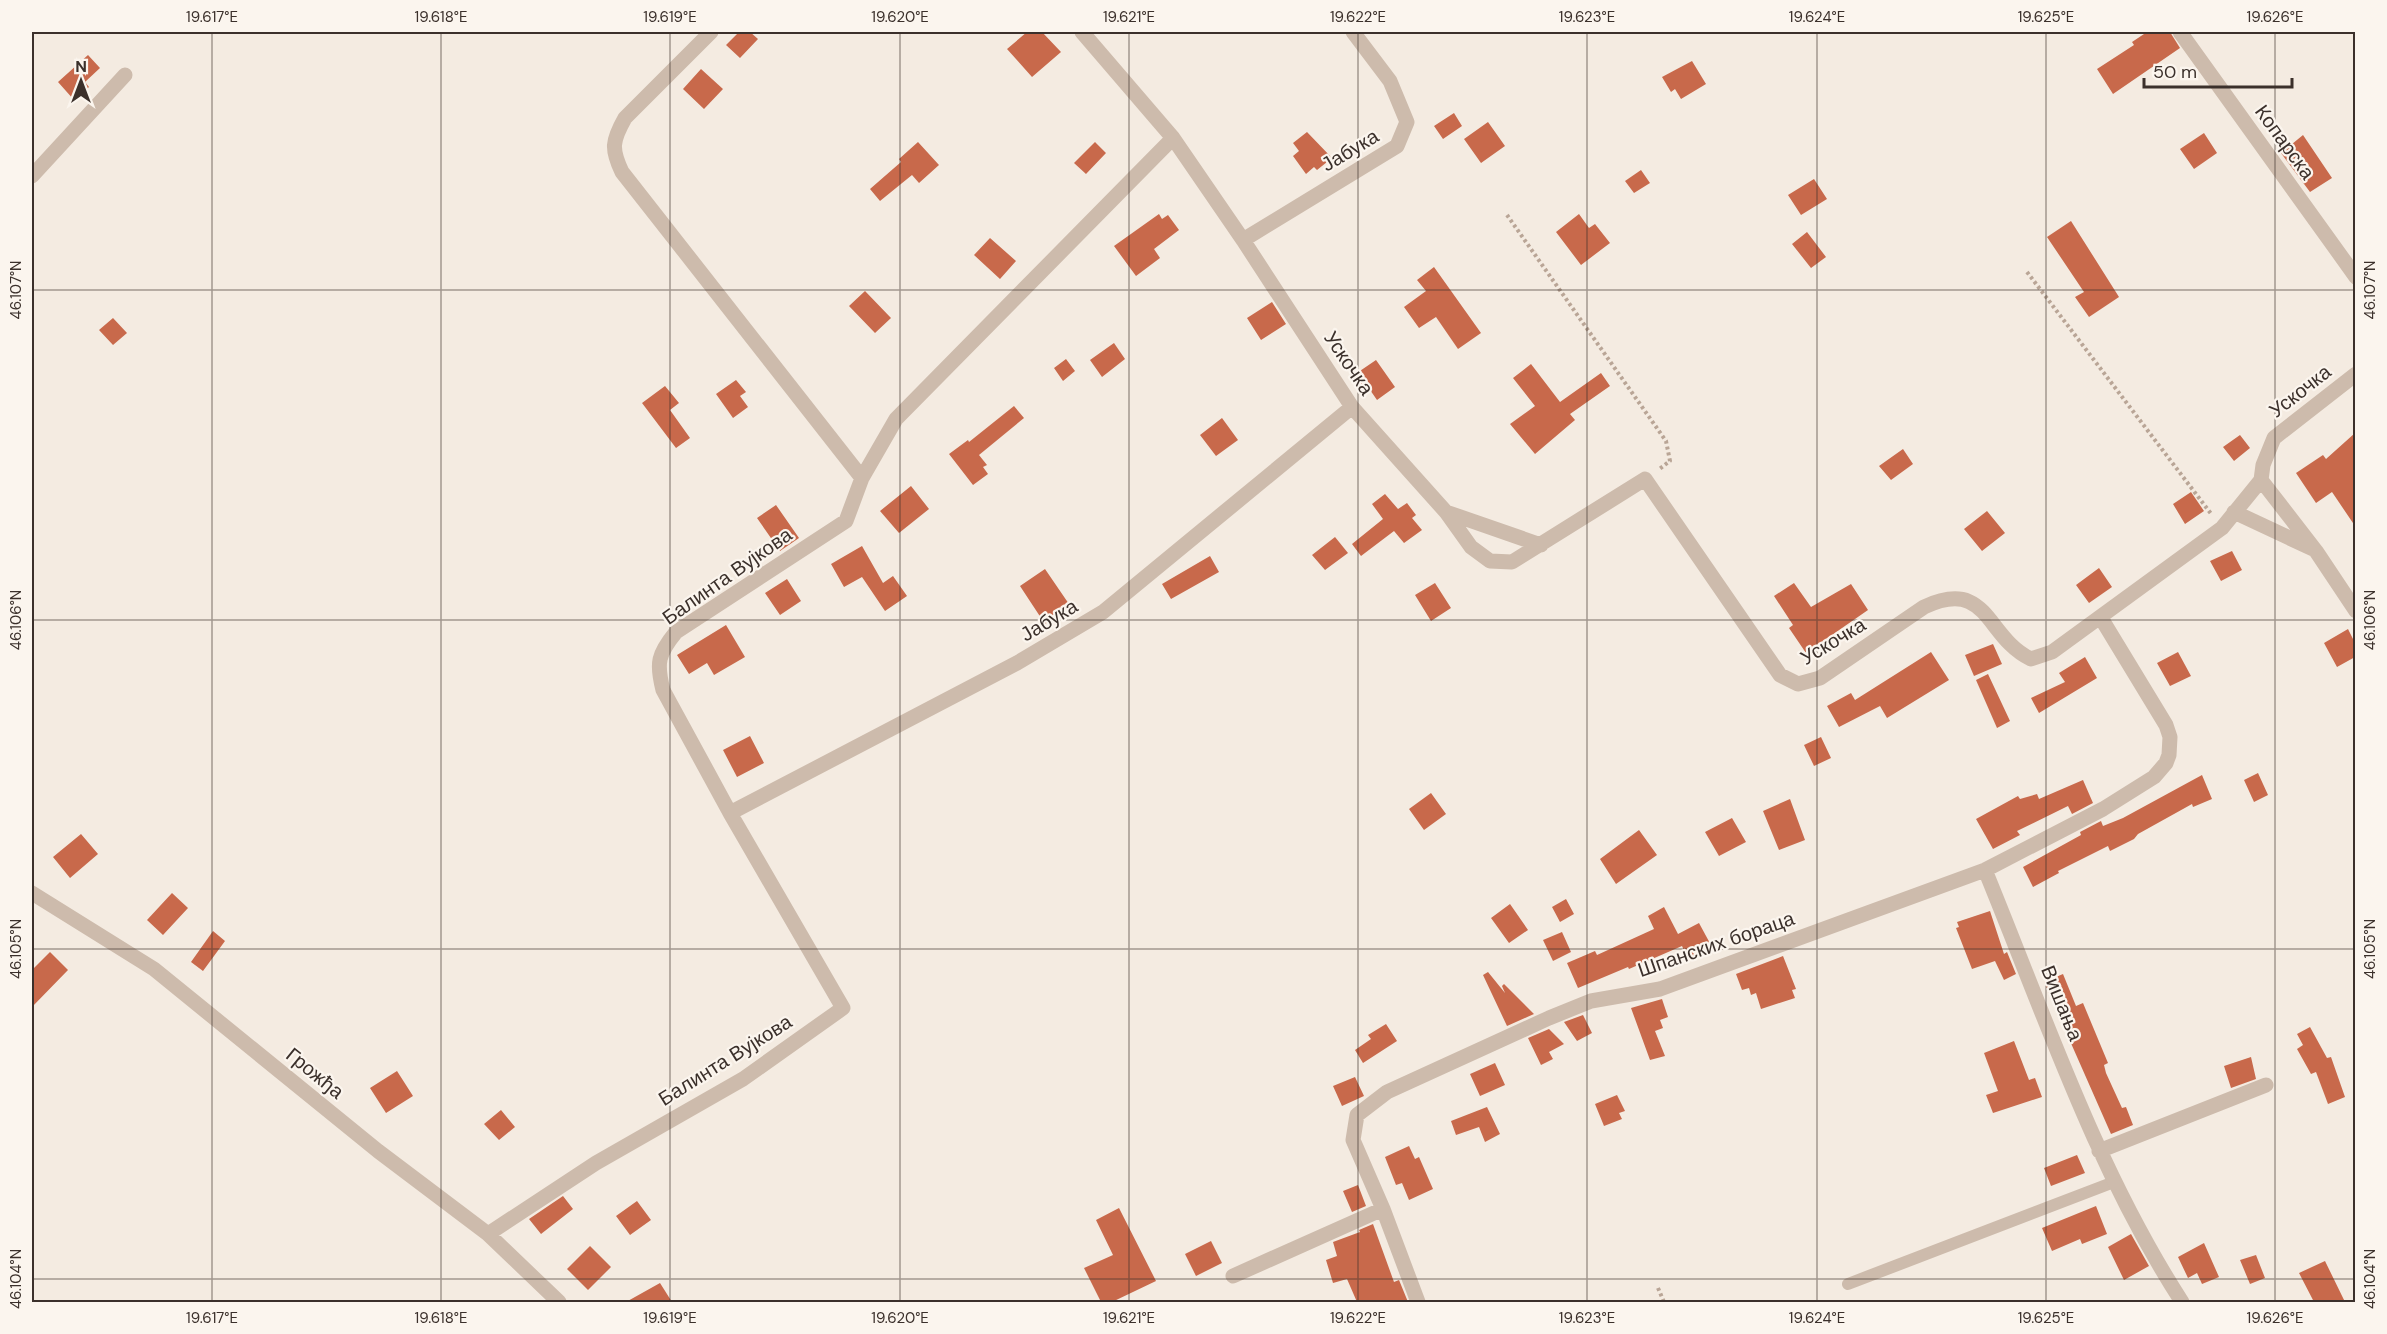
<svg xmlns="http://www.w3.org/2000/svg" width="2387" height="1334" viewBox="0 0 2387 1334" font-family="'DM Sans',sans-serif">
<rect width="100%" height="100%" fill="#f4ebe1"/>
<!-- building -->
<path fill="#c8694b" d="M739 32H750L758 39 740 58 726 45Z
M1027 32H1042L1061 52 1032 77 1007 49Z
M2147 32H2170L2180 48 2113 94 2097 69 2134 45 2132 42Z
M88 55 100 68 85 82 89 87 74 100 58 82Z
M1692 61 1706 84 1681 99 1675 89 1671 92 1662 77Z
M701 69 723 89 704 109 683 89Z
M1454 113 1462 126 1443 139 1434 126Z
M1488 122 1505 146 1481 163 1464 139Z
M1307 132 1332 158 1317 170 1314 167 1306 174 1293 156 1299 151 1293 143Z
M2204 133 2217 153 2194 169 2180 149Z
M2303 135 2332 178 2310 192 2281 153Z
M918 142 939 165 919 183 912 175 880 201 870 189 901 162 899 159Z
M1095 142 1106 153 1086 174 1074 163Z
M1641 170 1650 183 1634 193 1625 181Z
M1814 179 1827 199 1801 215 1788 195Z
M1159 214 1162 219 1168 215 1179 230 1154 249 1160 258 1136 276 1114 246Z
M1579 214 1589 228 1595 224 1610 243 1581 265 1556 232Z
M2071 221 2119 297 2089 317 2075 297 2084 292 2047 237Z
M1807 232 1826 257 1811 268 1792 244Z
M990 238 1016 261 1000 279 974 255Z
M1434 267 1481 333 1458 349 1436 317 1419 328 1404 307 1426 291 1417 280Z
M865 291 891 318 875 333 849 306Z
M1272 302 1286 324 1261 340 1247 318Z
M113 318 127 333 113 345 99 330Z
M1114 343 1125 359 1102 377 1090 360Z
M1066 359 1075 371 1063 381 1054 368Z
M1376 360 1395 387 1377 400 1368 387 1364 389 1354 375Z
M1531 364 1560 402 1601 373 1610 386 1570 414 1575 420 1535 454 1510 424 1535 406 1513 378Z
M736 380 746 392 740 396 748 407 733 418 716 394Z
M665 386 679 403 670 410 690 438 676 448 642 403Z
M1014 406 1024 418 979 455 987 465 983 467 988 474 973 485 949 454 968 440 969 442Z
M1222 418 1238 440 1216 456 1200 435Z
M2355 433V526L2332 492 2316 503 2296 473 2323 455 2326 459Z
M2240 435 2250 448 2234 461 2223 447Z
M1903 449 1913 464 1891 480 1879 466Z
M911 486 929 509 899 533 880 511Z
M2191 492 2204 511 2185 524 2173 504Z
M1385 494 1398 509 1407 503 1416 515 1412 518 1422 530 1404 543 1394 531 1361 556 1352 544 1383 519 1372 504Z
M776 505 799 538 780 551 757 518Z
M1987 511 2005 533 1982 551 1964 529Z
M1335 537 1348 553 1325 570 1312 555Z
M862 546 883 583 893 576 907 596 885 611 862 577 844 587 831 564Z
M2232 551 2242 570 2221 581 2210 561Z
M1210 556 1219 572 1171 599 1162 584Z
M2099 568 2112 587 2089 603 2076 585Z
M1045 569 1071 607 1045 624 1020 586Z
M787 579 801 601 780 615 765 593Z
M1435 583 1451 608 1431 621 1415 595Z
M1794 583 1811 607 1851 584 1868 610 1806 653 1789 628 1793 625 1774 596Z
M726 625 745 657 714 675 707 663 689 674 677 655Z
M2348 629 2355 643V657L2337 667 2324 643Z
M1993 644 2002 664 1974 676 1965 655Z
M1931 652 1949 680 1887 718 1880 706 1839 727 1827 706 1851 693 1855 700Z
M2178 652 2191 676 2170 686 2157 663Z
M2085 657 2097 678 2039 713 2031 698 2065 682 2059 673Z
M1988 674 2010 721 1997 728 1976 680Z
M750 736 764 763 737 777 723 750Z
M1821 737 1831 758 1814 766 1804 745Z
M2258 773 2268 795 2254 802 2244 780Z
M2202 775 2212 799 2193 807 2192 804 2138 834 2134 839 2110 851 2108 846 2058 871 2059 873 2033 887 2023 867 2081 835 2080 832 2101 821 2103 826 2123 818Z
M2083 780 2093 803 2072 814 2068 806 2017 831 2020 835 1993 849 1976 819 2018 796 2020 799 2037 794 2039 799Z
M1431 793 1446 814 1424 830 1409 809Z
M1790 799 1805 840 1779 850 1763 811Z
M1732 818 1746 842 1719 856 1705 832Z
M1639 830 1657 855 1616 884 1600 859Z
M81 834 98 854 70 878 53 857Z
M172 893 188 908 163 935 147 920Z
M1566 899 1574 914 1560 922 1552 907Z
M1510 904 1528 930 1509 943 1491 918Z
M1664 907 1678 934 1699 923 1712 947 1688 959 1682 946 1629 969 1628 967 1578 988 1567 963 1595 951 1597 955 1654 929 1648 916Z
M1990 911 2004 954 2007 952 2016 974 2004 980 1995 961 1972 969 1956 928 1959 927 1957 922Z
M213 931 225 941 203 971 191 962Z
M1562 932 1571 952 1553 961 1543 940Z
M50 952 68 970 32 1007V970Z
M1783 956 1796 989 1792 990 1795 998 1761 1009 1756 993 1751 995 1749 988 1742 990 1736 974Z
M1488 972 1505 993 1502 986 1504 984 1534 1014 1507 1026 1483 975Z
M2063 974 2076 1006 2083 1003 2108 1063 2104 1065 2106 1073 2122 1108 2126 1107 2133 1125 2111 1134 2044 982Z
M1662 999 1668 1017 1660 1020 1663 1028 1655 1031 1665 1056 1650 1060 1631 1008Z
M1583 1015 1592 1033 1577 1041 1564 1022Z
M1386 1024 1397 1041 1363 1063 1355 1050 1371 1039 1368 1035Z
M2310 1027 2327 1058 2331 1057 2345 1097 2328 1104 2316 1072 2311 1074 2297 1049 2303 1045 2297 1034Z
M1549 1029 1564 1044 1549 1052 1553 1059 1541 1065 1528 1038Z
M2014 1041 2029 1080 2035 1078 2042 1097 1993 1113 1986 1095 1998 1091 1984 1053Z
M2251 1057 2256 1079 2231 1088 2224 1066Z
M1495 1063 1505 1085 1480 1096 1470 1074Z
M397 1071 413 1096 386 1113 370 1088Z
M1355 1077 1364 1096 1342 1106 1333 1086Z
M1617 1095 1625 1111 1619 1113 1622 1119 1604 1126 1595 1104Z
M1487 1107 1500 1134 1485 1142 1479 1127 1456 1135 1451 1121Z
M501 1110 515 1127 499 1140 484 1124Z
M1409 1146 1415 1159 1419 1157 1433 1189 1409 1200 1402 1183 1396 1185 1385 1157Z
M2077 1155 2085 1173 2051 1186 2044 1168Z
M1358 1185 1366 1206 1352 1212 1343 1191Z
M563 1196 573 1209 541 1234 529 1219Z
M637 1201 651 1220 630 1235 616 1216Z
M2096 1206 2107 1234 2082 1244 2080 1239 2052 1251 2042 1228Z
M1119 1208 1156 1281 1112 1302H1101L1084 1268 1113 1255 1096 1220Z
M1373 1224 1394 1282 1399 1280 1408 1302H1357L1347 1279 1333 1283 1326 1260 1337 1256 1333 1242 1360 1232 1359 1230Z
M2131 1234 2149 1266 2124 1280 2108 1247Z
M1211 1241 1222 1263 1196 1276 1185 1254Z
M2204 1243 2219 1277 2202 1284 2197 1273 2188 1278 2178 1257Z
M590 1246 611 1267 588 1290 567 1269Z
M2256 1255 2265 1278 2250 1284 2240 1260Z
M2325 1261 2345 1302H2314L2299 1273Z
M660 1283 672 1302H626Z"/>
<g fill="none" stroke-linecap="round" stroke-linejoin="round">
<!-- path -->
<path stroke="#b9a596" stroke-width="4" stroke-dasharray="3 3" stroke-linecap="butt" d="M1507 215 1666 441 1670 461 1658 470
M2027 272 2212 515
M1658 1288 1664 1302"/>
<!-- lane -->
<path stroke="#cdbbac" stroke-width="12" d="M1848 1284 2114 1182"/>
<!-- street -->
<path stroke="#cdbbac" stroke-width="15" d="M711 32 625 118C612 141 611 149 622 172L862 478
M1082 32 1173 138 1243 240 1352 407 1446 512 1471 547 1490 561 1512 562 1645 479 1780 675 1798 684 1820 678 1924 607C1989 577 1985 637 2031 659L2052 652 2222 528 2261 480 2263 465 2274 438 2356 374
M2180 32 2356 277
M32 176 125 75
M1243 240 1397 146 1407 122 1390 81 1353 32
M2261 480 2316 551 2356 611
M1446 512 1541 545
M2234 512 2313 549
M730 813 1017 663 1103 612 1352 407
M1985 870C2045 1016 2096 1169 2182 1302
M32 893 154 969 378 1151 488 1234 559 1302
M2099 1151 2266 1085
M488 1234 596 1163 743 1079 843 1008 730 813 663 690C656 663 658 654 676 632L846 521 862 478 896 419 1173 138
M1233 1276 1383 1209
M1418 1302 1383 1209 1353 1140 1357 1115 1387 1092 1549 1018 1591 1001 1660 989 1985 870 2103 809 2154 777 2166 763 2169 755 2170 737 2166 725 2101 618"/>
</g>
<!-- ticks -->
<path fill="none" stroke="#3b302b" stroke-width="1.5" stroke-opacity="0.45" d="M212 32V1302M441 32V1302M670 32V1302M900 32V1302M1129 32V1302M1358 32V1302M1587 32V1302M1817 32V1302M2046 32V1302M2275 32V1302M32 290H2356M32 620H2356M32 949H2356M32 1279H2356"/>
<g text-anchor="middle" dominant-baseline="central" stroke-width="4.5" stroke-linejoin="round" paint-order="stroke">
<!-- street labels -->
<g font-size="20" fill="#3b302b" stroke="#fbf5ee">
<text transform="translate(2285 142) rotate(54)">Копарска</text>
<text transform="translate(1350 150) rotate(-31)">Јабука</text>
<text transform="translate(1349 363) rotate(56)">Ускочка</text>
<text transform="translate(2300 391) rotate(-38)">Ускочка</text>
<text transform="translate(727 576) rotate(-35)">Балинта Вујкова</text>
<text transform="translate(1049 620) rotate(-31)">Јабука</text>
<text transform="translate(1833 641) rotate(-31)">Ускочка</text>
<text transform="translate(1716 944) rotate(-19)">Шпанских бораца</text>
<text transform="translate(2062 1003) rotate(68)">Вишања</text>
<text transform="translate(725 1060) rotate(-32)">Балинта Вујкова</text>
<text transform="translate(315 1073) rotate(39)">Грожђа</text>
</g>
</g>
<!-- border -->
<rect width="2387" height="1334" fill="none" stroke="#fbf5ee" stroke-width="66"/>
<!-- north arrow -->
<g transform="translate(81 81)" stroke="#fbf5ee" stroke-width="4.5" paint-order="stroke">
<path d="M0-4.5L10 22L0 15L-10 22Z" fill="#3b302b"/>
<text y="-9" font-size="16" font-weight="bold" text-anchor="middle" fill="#3b302b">N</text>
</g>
<!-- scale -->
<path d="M2144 78v9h148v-9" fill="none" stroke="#3b302b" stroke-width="3"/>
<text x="2153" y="78" font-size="18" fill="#3b302b" stroke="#fbf5ee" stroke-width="4.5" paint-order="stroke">50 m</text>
<rect x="33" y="33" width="2321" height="1268" fill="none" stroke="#3b302b" stroke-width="2"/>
<g font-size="15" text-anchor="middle" fill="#3b302b">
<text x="212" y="22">19.617°E</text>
<text x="441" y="22">19.618°E</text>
<text x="670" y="22">19.619°E</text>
<text x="900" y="22">19.620°E</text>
<text x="1129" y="22">19.621°E</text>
<text x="1358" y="22">19.622°E</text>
<text x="1587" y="22">19.623°E</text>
<text x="1817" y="22">19.624°E</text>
<text x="2046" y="22">19.625°E</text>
<text x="2275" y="22">19.626°E</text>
<text transform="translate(16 290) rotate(-90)" y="5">46.107°N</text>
<text transform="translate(2370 290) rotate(-90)" y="5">46.107°N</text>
<text transform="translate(16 620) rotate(-90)" y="5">46.106°N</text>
<text transform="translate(2370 620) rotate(-90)" y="5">46.106°N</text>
<text transform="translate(16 949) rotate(-90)" y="5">46.105°N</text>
<text transform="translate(2370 949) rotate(-90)" y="5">46.105°N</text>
<text transform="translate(16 1279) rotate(-90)" y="5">46.104°N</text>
<text transform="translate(2370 1279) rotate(-90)" y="5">46.104°N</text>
<text x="212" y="1323">19.617°E</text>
<text x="441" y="1323">19.618°E</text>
<text x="670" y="1323">19.619°E</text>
<text x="900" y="1323">19.620°E</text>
<text x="1129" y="1323">19.621°E</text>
<text x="1358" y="1323">19.622°E</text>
<text x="1587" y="1323">19.623°E</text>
<text x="1817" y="1323">19.624°E</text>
<text x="2046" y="1323">19.625°E</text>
<text x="2275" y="1323">19.626°E</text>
</g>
</svg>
